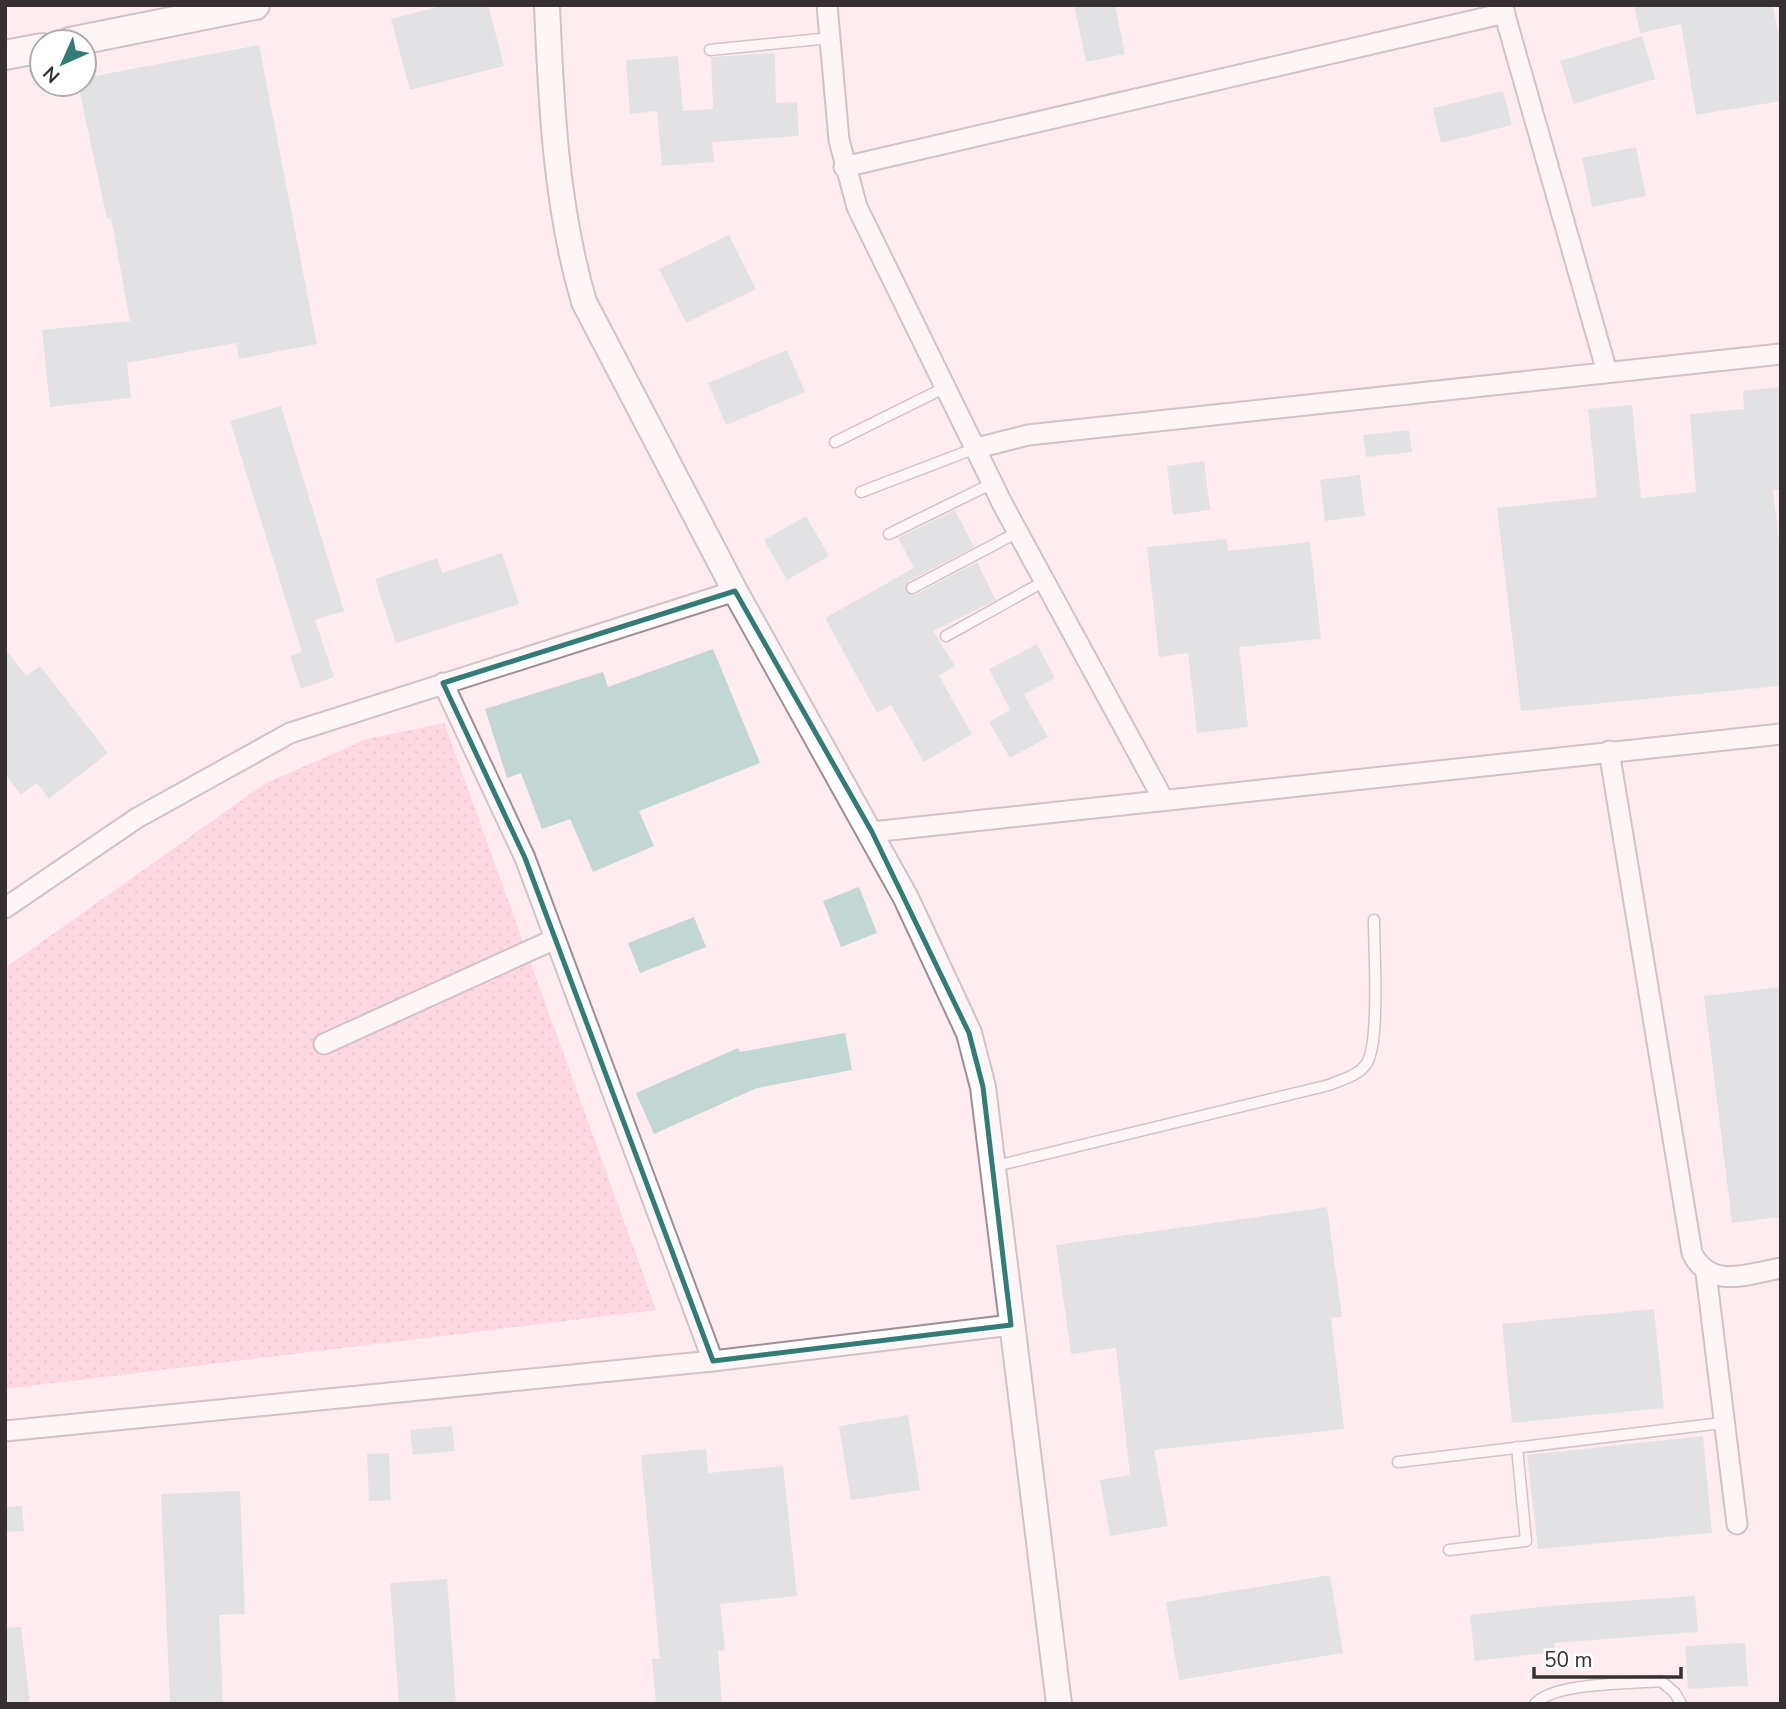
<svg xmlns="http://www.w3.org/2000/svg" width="1786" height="1709" viewBox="0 0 1786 1709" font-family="'Nunito Sans',sans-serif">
<defs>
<pattern id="grass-dots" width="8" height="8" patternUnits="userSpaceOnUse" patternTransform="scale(1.75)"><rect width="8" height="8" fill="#fcbcce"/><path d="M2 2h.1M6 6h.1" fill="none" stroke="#d9a2b1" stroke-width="1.8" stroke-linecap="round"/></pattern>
</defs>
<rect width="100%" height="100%" fill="#feecf1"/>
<!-- grass -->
<path fill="url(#grass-dots)" d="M444 723 656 1310 5 1389V968L266 783 367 739Z"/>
<!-- building -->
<path fill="#c2d6d4" d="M444 5H488L504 66 410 90 391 19Z
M1074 5H1115L1125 54 1086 62Z
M1634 5H1773L1781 49V101L1696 115 1681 24 1640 33Z
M1642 36 1655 79 1574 104 1560 61Z
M259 45 317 344 239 359 236 343 127 363 131 398 50 407 42 330 130 321 111 218 107 219 78 84H84V78Z
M775 53 776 103 797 102 799 136 712 142 714 162 662 166 657 111 630 114 626 60 678 56 683 111 713 109 711 57Z
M1503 91 1512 125 1441 143 1433 108Z
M1636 147 1646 196 1592 207 1582 158Z
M729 235 756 289 686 323 659 269Z
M787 350 805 392 726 425 708 383Z
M1781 387V489L1773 490 1781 555V686L1521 711 1497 508 1597 497 1588 409 1632 405 1641 498 1696 492 1690 414 1744 409 1743 391Z
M281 406 344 611 315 620 334 677 301 689 290 656 302 652 230 421Z
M1409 430 1412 452 1366 457 1363 435Z
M1204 461 1210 510 1173 515 1167 466Z
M1360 475 1365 516 1325 521 1320 480Z
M955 510 974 547 909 581 905 591 915 595 977 562 996 600 933 631 955 666 939 676 972 734 924 762 891 705 877 713 825 618 914 568 898 538Z
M806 516 829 556 787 580 764 540Z
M1227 539 1228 551 1310 542 1321 639 1239 647 1248 727 1197 733 1188 653 1159 657 1147 547Z
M502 553 519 604 396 643 375 579 437 558 442 573Z
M1037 644 1055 678 1024 694 1048 737 1010 758 989 722 1010 710 989 669Z
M5 648 26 676 40 666 108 753 49 799 37 783 21 795 5 774Z
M713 649 760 763 639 811 654 846 593 872 570 819 542 829 521 773 507 778 485 709 603 672 608 687Z
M859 887 877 933 841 947 823 901Z
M694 917 706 947 640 973 628 943Z
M1781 987V1217L1732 1223 1704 996Z
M845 1033 852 1070 757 1088 654 1134 636 1093 738 1048 740 1052Z
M1327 1207 1342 1317 1331 1318 1344 1429 1154 1450 1168 1526 1110 1536 1100 1480 1130 1475 1116 1348 1071 1354 1056 1245Z
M1654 1309 1664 1408 1512 1423 1502 1324Z
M908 1415 920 1490 851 1500 839 1426Z
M452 1426 455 1451 413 1455 410 1430Z
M1703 1436 1712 1533 1538 1549 1527 1455Z
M706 1449 708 1473 783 1466 797 1596 720 1604 725 1650 718 1651 722 1704H656L652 1659H660L641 1455Z
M389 1453 391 1500 369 1501 367 1454Z
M240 1491 245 1614 219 1615 223 1704H170L161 1494Z
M22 1506 24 1531 5 1532V1507Z
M1330 1575 1343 1653 1179 1680 1166 1602Z
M447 1579 456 1704H399L390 1583Z
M1695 1596 1698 1632 1554 1643 1555 1652 1475 1661 1470 1615 1549 1606Z
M21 1627 30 1704H5V1628Z
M1745 1643 1748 1686 1688 1689 1685 1646Z"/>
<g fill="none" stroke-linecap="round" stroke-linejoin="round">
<defs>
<path id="service" d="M710 50 831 38
M835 442 946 387
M861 492 976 448
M889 534 993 483
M912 588 1018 532
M946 636 1043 582
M992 1167 1329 1085C1341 1080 1360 1075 1367 1063 1380 1041 1374 949 1374 920
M1398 1462 1722 1423
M1449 1550 1526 1541 1517 1447
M1535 1704C1554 1682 1631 1684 1661 1681L1675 1693 1681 1704"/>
<path id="minor" d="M827 5 839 140 857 207 1003 505 1163 799
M1502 5 1607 372
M844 167 1505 13
M977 448 1028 435 1781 354
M443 683 525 858 713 1361
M1609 751 1692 1253C1710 1290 1748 1274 1781 1268
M872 832 1781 734
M5 908 137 818 290 733 735 591
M324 1044 555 939
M1706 1273 1737 1524
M5 1431 713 1361 1011 1325"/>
<path id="tertiary" d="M547 5C551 104 556 207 584 302L735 591 906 898 969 1033 983 1087 1059 1704"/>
<path id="secondary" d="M70 42 255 5
M5 55 42 48"/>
</defs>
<!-- service casing -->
<use href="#service" stroke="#9e8d92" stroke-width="13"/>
<!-- minor casing -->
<use href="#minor" stroke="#9e8d92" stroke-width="23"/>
<!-- tertiary casing -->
<use href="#tertiary" stroke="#9e8d92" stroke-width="28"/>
<!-- secondary casing -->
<use href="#secondary" stroke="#9e8d92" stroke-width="32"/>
<!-- service -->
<use href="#service" stroke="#fff" stroke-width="10"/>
<!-- minor -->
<use href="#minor" stroke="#fff" stroke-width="19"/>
<!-- tertiary -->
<use href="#tertiary" stroke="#fff" stroke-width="24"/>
<!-- secondary -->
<use href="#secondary" stroke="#fff" stroke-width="28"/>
</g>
<!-- marked area -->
<path d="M0 0H1786V1709H0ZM735 591 872 832 969 1033 983 1087 1011 1325 713 1361 525 858 443 683Z" fill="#feecf1" fill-opacity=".55" fill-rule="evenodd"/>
<path fill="none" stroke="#327b76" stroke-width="5" stroke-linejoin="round" d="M735 591 872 832 969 1033 983 1087 1011 1325 713 1361 525 858 443 683Z"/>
<!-- border -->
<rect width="1786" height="1709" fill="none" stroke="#373032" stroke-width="14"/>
<!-- north arrow -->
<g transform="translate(63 63) rotate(225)"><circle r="33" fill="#ffffff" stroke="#afacad" stroke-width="2"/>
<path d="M0-5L12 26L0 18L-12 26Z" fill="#327b76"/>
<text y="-10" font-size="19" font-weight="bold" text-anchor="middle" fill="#373032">N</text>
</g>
<!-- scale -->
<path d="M1534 1667v10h147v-10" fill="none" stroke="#373032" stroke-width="3.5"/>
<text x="1544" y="1667" font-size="21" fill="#373032" stroke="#ffffff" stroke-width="5" paint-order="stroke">50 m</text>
</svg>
